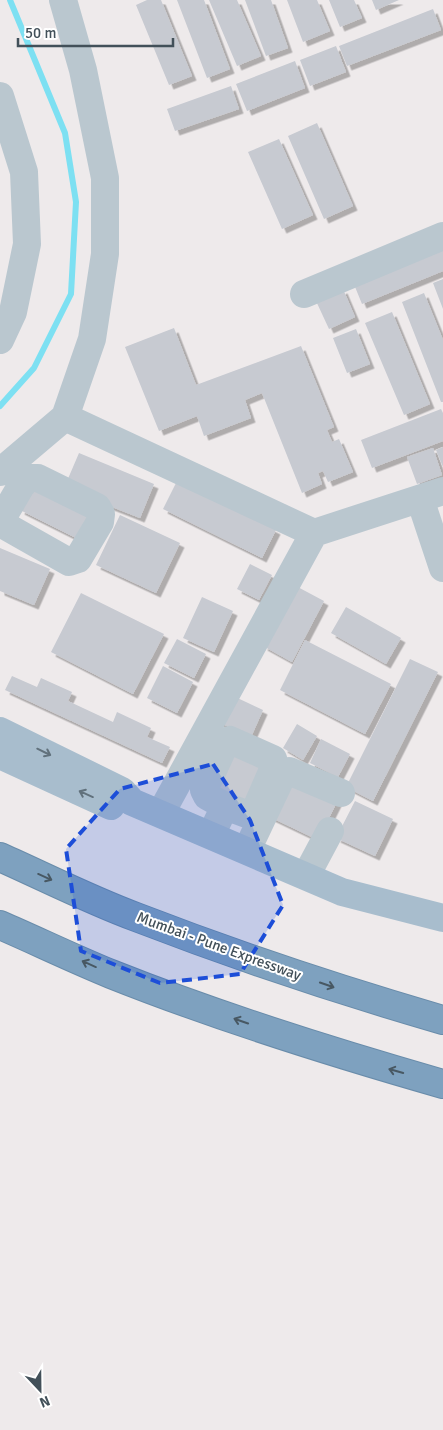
<svg xmlns="http://www.w3.org/2000/svg" width="443" height="1430" viewBox="0 0 443 1430" font-family="Signika,sans-serif">
<defs>
<filter id="shadow"><feDropShadow dx="4.5" dy="4.5" stdDeviation="0" flood-color="#0004"/></filter>
</defs>
<rect width="100%" height="100%" fill="#eeeaeb"/>
<g fill="none" stroke-linecap="round" stroke-linejoin="round">
<!-- stream -->
<path stroke="#7de0f2" stroke-width="6" d="M0 406 34 368 71 294 76 202 65 133 10 0"/>
</g>
<!-- building -->
<path fill="#c7cad1" filter="url(#shadow)" d="M147 0H161L192 76 169 85 136 5Z
M177 0H204L230 69 207 78Z
M209 0H237L261 56 237 66Z
M245 0H271L288 48 266 56Z
M287 0H317L330 31 303 42Z
M329 0H354L362 18 340 27Z
M372 0H399L376 10Z
M433 9 441 30 347 66 339 46Z
M336 46 346 72 310 86 300 60Z
M295 61 305 88 247 111 236 84Z
M231 86 239 109 175 131 167 109Z
M317 123 353 206 324 219 288 136Z
M279 139 313 215 282 229 248 152Z
M443 240V271L362 304 351 277Z
M443 279V309L433 283Z
M343 289 355 317 329 329 316 301Z
M424 293 443 340V402H441L402 302Z
M392 312 430 404 404 415 365 323Z
M174 328 196 385 301 346 334 427 327 430 332 442 339 439 353 472 328 482 323 471 318 473 322 484 302 493 262 393 245 400 251 418 204 436 197 416 159 431 125 347Z
M356 329 370 364 347 373 333 338Z
M441 409 443 413V441L372 468 361 440Z
M443 447V467L436 450Z
M433 448 442 475 417 484 407 457Z
M79 453 154 484 140 518 64 488Z
M36 479 92 507 76 538 20 510Z
M177 481 276 530 262 558 163 509Z
M120 515 180 543 156 593 96 565Z
M0 548 50 569 34 605 0 591Z
M250 564 272 575 259 600 237 589Z
M294 585 324 601 292 662 263 646Z
M81 593 164 634 133 694 51 652Z
M202 597 233 611 214 652 183 638Z
M346 607 401 638 386 664 331 633Z
M177 639 206 654 194 678 164 663Z
M305 640 391 684 365 734 280 690Z
M410 659 438 672 373 801 346 787Z
M163 666 193 682 177 713 147 698Z
M12 676 37 687 41 678 72 692 68 701 113 722 117 712 151 728 147 737 170 747 162 763 5 690Z
M229 694 263 710 251 737 216 721Z
M297 724 317 736 303 760 283 748Z
M321 739 350 754 338 777 310 763Z
M226 746 269 764 250 808 208 791Z
M291 775 339 798 318 840 270 817Z
M355 801 393 819 375 856 336 838Z"/>
<g fill="none" stroke-linecap="round" stroke-linejoin="round">
<defs>
<path id="highway" d="M0 857C45 877 90 900 136 917 237 956 339 990 443 1020
M0 925C37 941 74 959 111 974 219 1017 331 1052 443 1084"/>
</defs>
<!-- highway casing -->
<use href="#highway" stroke="#698caa" stroke-width="30"/>
<!-- minor -->
<path stroke="#bac7cf" stroke-width="28" d="M0 96 24 172 27 244 13 312 0 340
M304 294 443 236
M65 417 314 533 443 491
M0 472 65 417 92 339 105 254V178L83 70 63 0
M420 499 443 568
M0 522 21 486 28 478H38L97 507 101 514 100 522 78 559 69 562 0 523
M161 813 314 533
M211 835 225 806 207 796 204 790 225 744 230 740 273 759 275 765 254 813 249 815 225 806
M247 850 283 774 289 771 341 793
M306 876 330 831"/>
<!-- major -->
<path stroke="#a8bdcd" stroke-width="28" d="M0 731 122 791 132 802 342 892 443 918
M0 755 111 806"/>
<!-- highway -->
<use href="#highway" stroke="#7ea1bf" stroke-width="28"/>
</g>
<!-- one-way arrows -->
<defs><path id="oneway-shaft" d="M-6 0H5M1.5-3L5.5 0L1.5 3" fill="none" stroke-width="1.6" stroke-linecap="round" stroke-linejoin="round" transform="scale(1.25)"/></defs>
<g stroke="#61717c">
<use href="#oneway-shaft" transform="translate(44 752) rotate(26)"/>
<use href="#oneway-shaft" transform="translate(86 794) rotate(-156)"/>
</g>
<g stroke="#485863">
<use href="#oneway-shaft" transform="translate(45 877) rotate(24)"/>
<use href="#oneway-shaft" transform="translate(89 964) rotate(-156)"/>
<use href="#oneway-shaft" transform="translate(327 985) rotate(19)"/>
<use href="#oneway-shaft" transform="translate(241 1021) rotate(-161)"/>
<use href="#oneway-shaft" transform="translate(396 1071) rotate(-164)"/>
</g>
<!-- marked area -->
<path fill="#1d4ed8" fill-opacity="0.2" stroke="#1d4ed8" stroke-width="4" stroke-dasharray="10 6" stroke-linejoin="round" d="M213 764 250 820 283 905 240 974 160 983 81 951 66 849 120 789Z"/>
<g text-anchor="middle" dominant-baseline="central" stroke-width="4" stroke-linejoin="round" paint-order="stroke">
<!-- street labels -->
<g font-size="15" fill="#425059" stroke="#fff">
<text transform="translate(219 946) rotate(20)">Mumbai - Pune Expressway</text>
</g>
</g>
<!-- north arrow -->
<g transform="translate(40 1390) rotate(158)" stroke="#ffffff" stroke-width="4" paint-order="stroke">
<path d="M0-4L9 19L0 12L-9 19Z" fill="#425059"/>
<text y="-8" font-size="14" font-weight="bold" text-anchor="middle" fill="#425059">N</text>
</g>
<!-- scale -->
<path d="M18 38v8h155v-8" fill="none" stroke="#425059" stroke-width="2.5"/>
<text x="25" y="38" font-size="15" fill="#425059" stroke="#ffffff" stroke-width="4" paint-order="stroke">50 m</text>
</svg>
